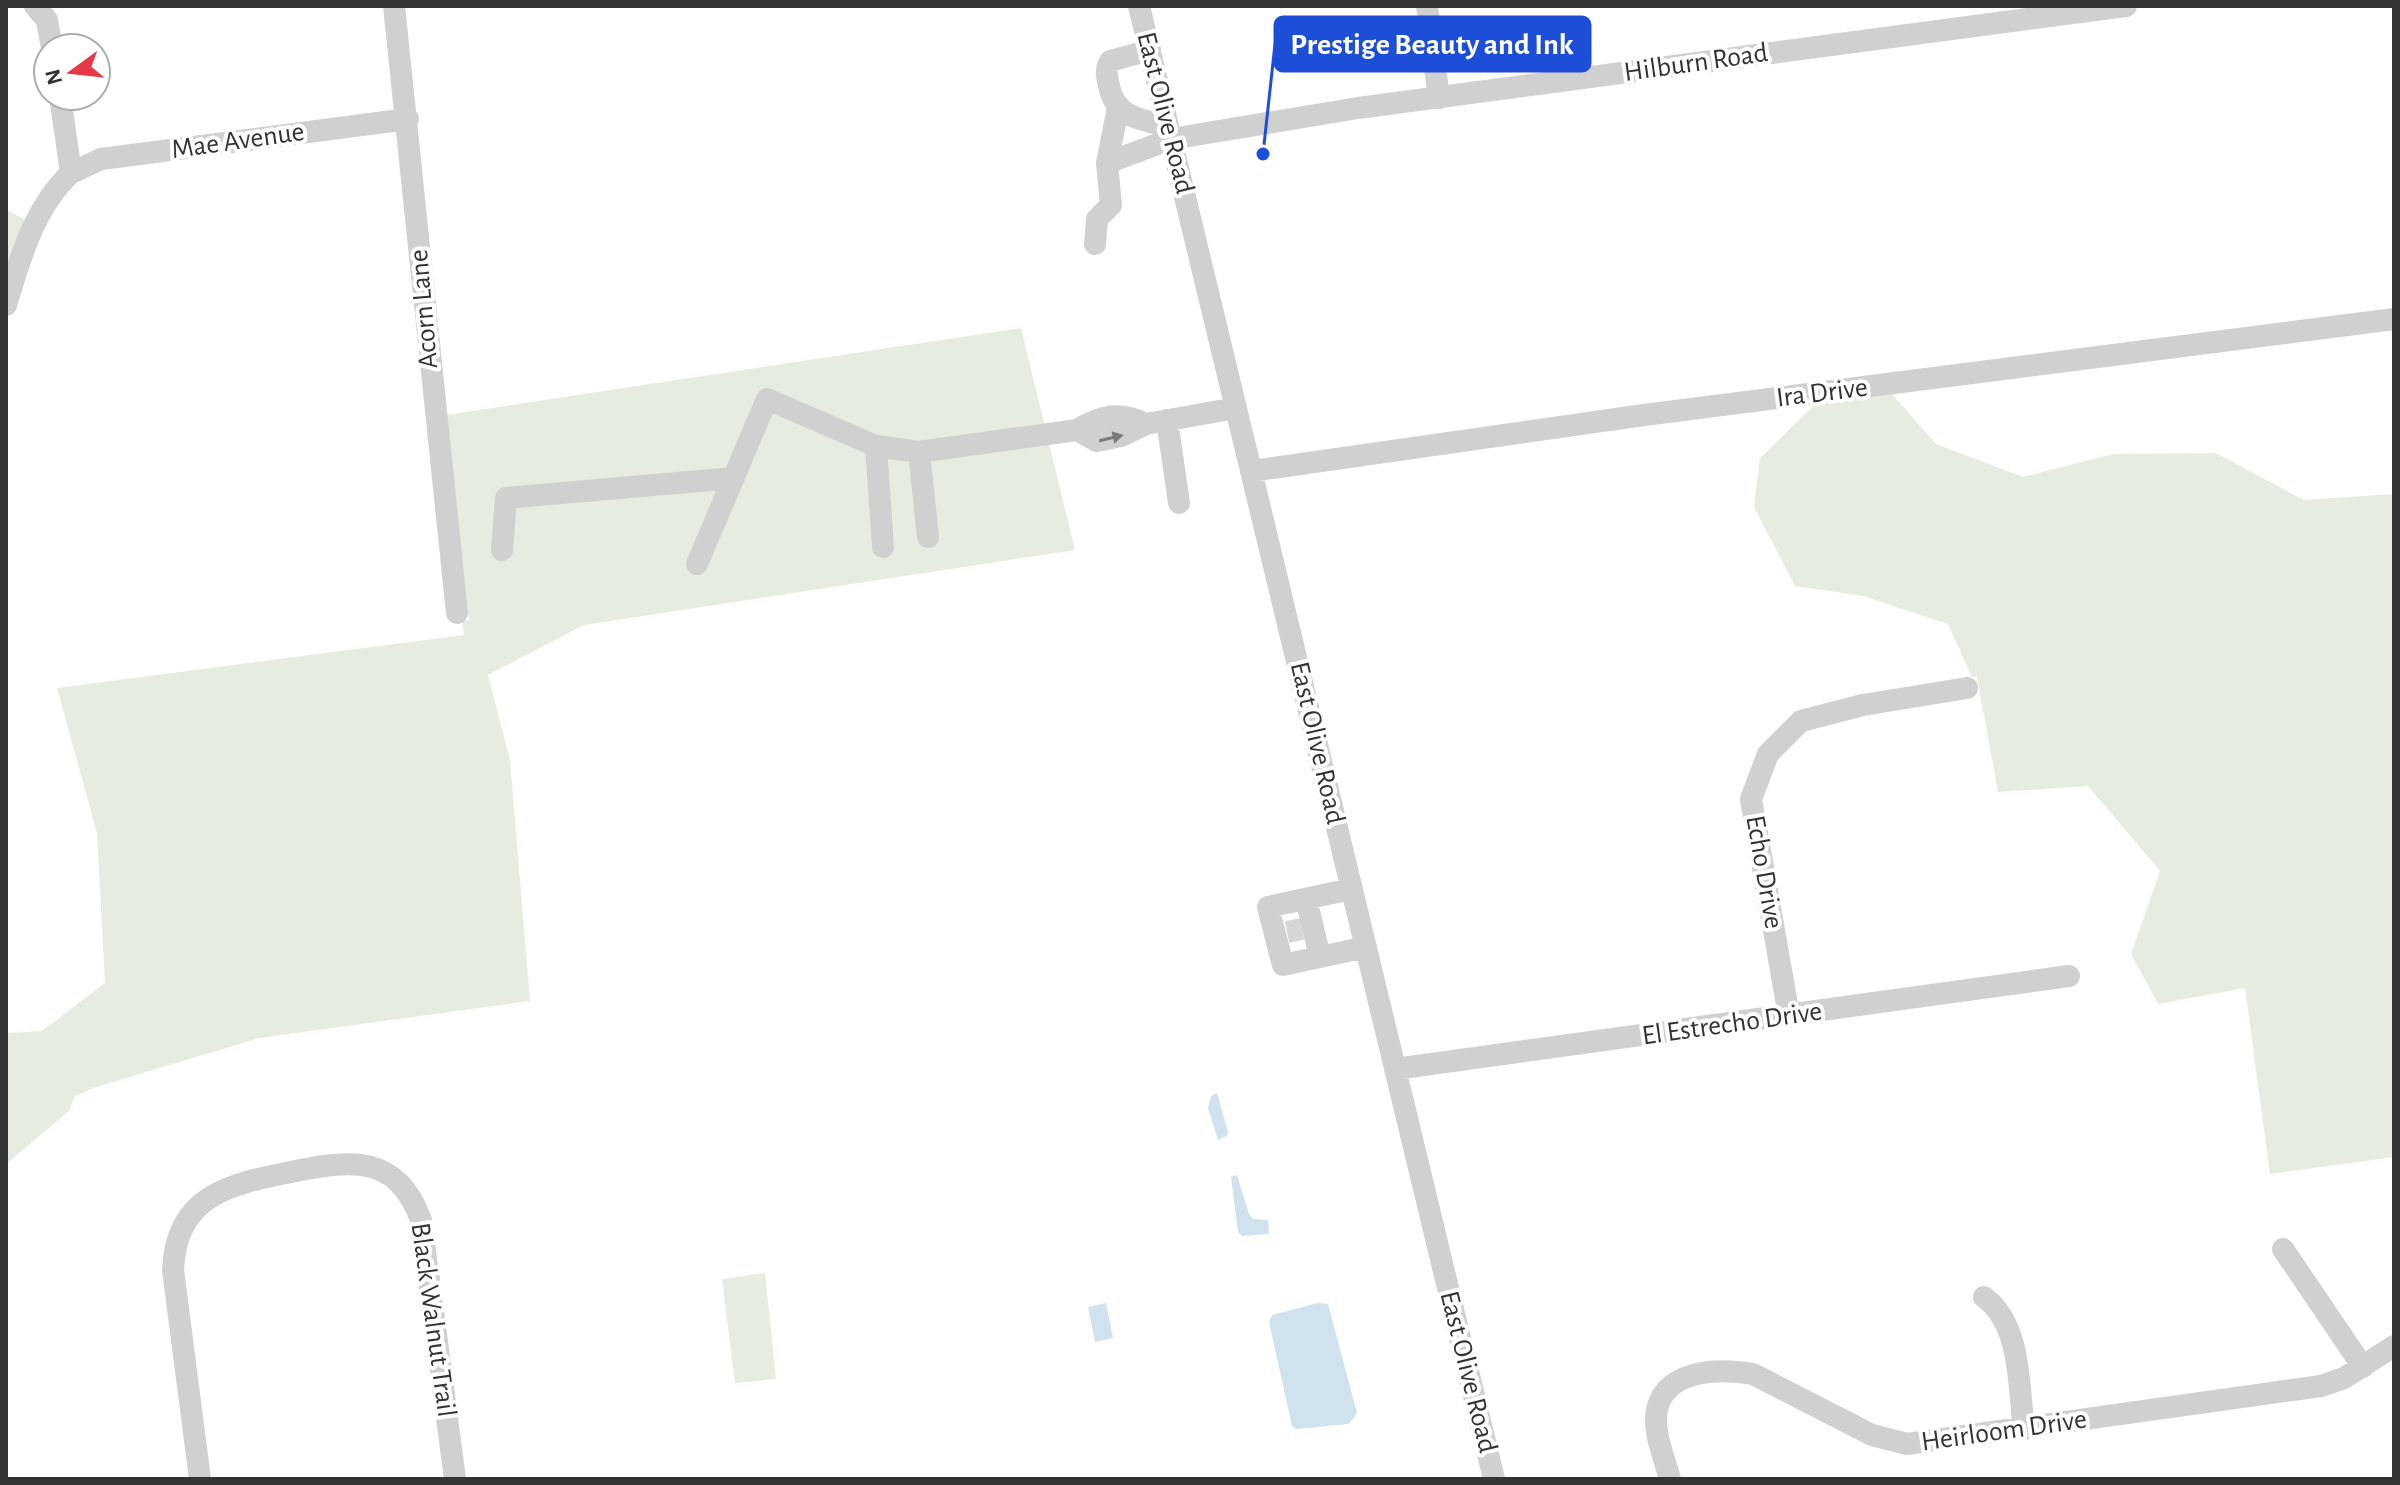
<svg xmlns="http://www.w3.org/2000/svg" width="2400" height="1485" viewBox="0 0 2400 1485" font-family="'Alegreya Sans',sans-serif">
<rect width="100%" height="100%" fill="#fff"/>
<!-- green -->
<path fill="#e6ecdf" d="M6 209 25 220 6 272Z
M1021 328 1075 550 584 625 488 675 510 760 530 1001 259 1038 93 1088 74 1097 69 1111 6 1164V1033L42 1031 105 983 97 833 57 688 464 635 462 621 469 620 445 415Z
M1892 394 1936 444 2023 477 2113 454 2216 453 2304 500 2394 494V1157L2270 1174 2245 988 2158 1004 2131 954 2160 871 2088 786 1998 792 1977 677H1972L1948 624 1863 596 1795 586 1754 507 1760 458 1815 404Z
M765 1273 776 1379 735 1383 722 1279Z"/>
<!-- water -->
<path fill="#cfe2ee" d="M1217 1093 1228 1132 1227 1136 1218 1140 1208 1108 1211 1096Z
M1237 1175 1249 1214 1253 1219 1268 1220 1269 1234 1242 1236 1238 1232 1231 1177Z
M1106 1303 1113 1338 1095 1342 1088 1307Z
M1318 1303 1328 1304 1357 1413 1349 1424 1296 1429 1292 1426 1269 1322 1272 1315Z"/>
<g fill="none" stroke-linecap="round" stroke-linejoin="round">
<!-- minor-tunnel -->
<path stroke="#d6d6d6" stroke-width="22" stroke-dasharray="22 11" stroke-linecap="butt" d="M1287 932 1302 929"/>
<!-- minor -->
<path stroke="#d0d0d0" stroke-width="22" d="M35 6 47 20 52 48
M394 6 457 613
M1139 6 1494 1479
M1427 6 1439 98
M1150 50 1110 61C1105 70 1107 77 1109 86 1115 117 1141 120 1168 126
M1107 163 1118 108
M71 173 101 159 408 119
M1095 244 1097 219 1111 205 1107 163 1171 139 1358 108 2126 6
M6 305C20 258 35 206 71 173L60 96
M1167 420 1179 503
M1077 430 1097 441 1121 436 1146 424 1236 408
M876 446 883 547
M919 452 928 537
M1251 471 1644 415 2394 319
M502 550 506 498 734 478
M697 564 767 399 876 446 919 452 1077 430C1102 415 1120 411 1146 424
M1351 889 1268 907 1283 965 1366 947
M1306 899 1320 957
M1789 1016 1751 799 1768 754 1801 721 1863 705 1967 688
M1395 1069 2069 976
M2283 1249 2363 1367
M1984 1297C2022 1325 2018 1386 2024 1429
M200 1479 173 1270C176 1195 230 1184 291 1172 349 1160 397 1153 421 1220L455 1479
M1670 1479C1665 1460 1655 1437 1656 1417 1659 1369 1718 1368 1753 1374L1872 1435 1907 1444 2321 1386 2344 1378 2394 1346"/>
</g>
<!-- one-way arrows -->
<defs><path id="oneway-solid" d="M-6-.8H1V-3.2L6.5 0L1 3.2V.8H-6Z" transform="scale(2)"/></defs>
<use fill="#7a7a7a" href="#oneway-solid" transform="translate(1111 438) rotate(-13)"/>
<g text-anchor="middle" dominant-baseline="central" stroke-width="8" stroke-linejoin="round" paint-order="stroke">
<!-- street labels -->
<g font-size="28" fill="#333" stroke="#fff">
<text transform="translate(1696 63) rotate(-8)">Hilburn Road</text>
<text transform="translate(1165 113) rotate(76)">East Olive Road</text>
<text transform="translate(238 141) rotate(-8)">Mae Avenue</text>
<text transform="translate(424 309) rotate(-95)">Acorn Lane</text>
<text transform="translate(1822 393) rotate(-7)">Ira Drive</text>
<text transform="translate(1317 743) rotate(77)">East Olive Road</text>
<text transform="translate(1764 872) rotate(80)">Echo Drive</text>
<text transform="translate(1732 1024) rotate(-8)">El Estrecho Drive</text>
<text transform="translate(433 1320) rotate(82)">Black Walnut Trail</text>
<text transform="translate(1468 1372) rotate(76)">East Olive Road</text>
<text transform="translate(2004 1431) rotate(-8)">Heirloom Drive</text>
</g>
</g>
<!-- callouts -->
<path fill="none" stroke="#1d4ed8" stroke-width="3" d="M1263 154L1275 44"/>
<circle fill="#1d4ed8" stroke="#fff" stroke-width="3" cx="1263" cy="154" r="8"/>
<rect fill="#1d4ed8" stroke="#1d4ed8" stroke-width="3" x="1275" y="17" width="315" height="54" rx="8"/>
<g font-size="30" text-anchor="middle" font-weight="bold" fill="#fff">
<text x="1432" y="54">Prestige Beauty and Ink</text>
</g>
<!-- border -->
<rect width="2400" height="1485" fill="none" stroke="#333333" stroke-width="16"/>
<!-- north arrow -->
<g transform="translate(72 72) rotate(255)"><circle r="38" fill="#ffffff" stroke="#adadad" stroke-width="2"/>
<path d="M0-6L14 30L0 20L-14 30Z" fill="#e63946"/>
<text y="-12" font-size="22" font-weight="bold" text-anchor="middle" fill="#333333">N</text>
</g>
</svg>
